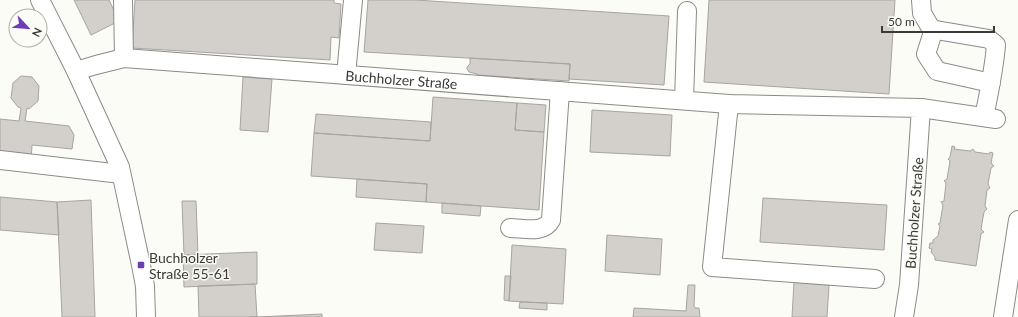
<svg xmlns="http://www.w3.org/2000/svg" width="1018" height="317" viewBox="0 0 1018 317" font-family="Lato,sans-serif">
<rect width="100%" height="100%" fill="#fbfcf6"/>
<!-- building -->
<path fill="#d3d0cb" stroke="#a8a4a0" d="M74 0H109L119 21 91 35Z
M135 0H334V3L341 4 339 38 331 37 330 60 132 48Z
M368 0H415L669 16 664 85 569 79 570 64 364 52Z
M709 0H895L889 94 704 82Z
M470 58 570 64 569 81 477 75V74L469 72 467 69V67L470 64Z
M21 76 32 77 39 86 38 101 29 109 27 108 25 121 69 126 74 135 72 149 32 145 31 162 0 159V119L19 121 21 108 18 107 11 98 13 83Z
M243 77 272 79 268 132 240 130Z
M433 97 517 103 515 130 544 132 539 210 426 202 427 184 311 176 314 133 430 141Z
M517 103 546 105 544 132 515 130Z
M592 110 672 115 670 156 590 152Z
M316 114 431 122 430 141 314 133Z
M952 146 955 147 954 149 970 151 973 149 975 152 989 154 990 152 993 153 991 163 994 166 991 168 988 184 990 188 987 190 985 206 987 209 984 212 981 229 984 232 981 234 976 266 935 260V257L931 252 932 249 929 248 930 243H933V240L938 236 940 226 938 224 940 223 943 205 941 202 944 201 946 183 944 181 947 179 950 161 948 159 950 157Z
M357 179 427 184 426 202 356 197Z
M0 197 57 202 59 235 0 230Z
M763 198 887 205 884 250 760 242Z
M91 200 95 317H62L57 202Z
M182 201H196L198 254 184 255Z
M442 203 481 206 480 216 442 213Z
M376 223 424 226 422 253 374 250Z
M607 235 662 239 660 275 605 271Z
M512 245 566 249 563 304 509 301Z
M257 252V284L184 287 183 255Z
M505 276H511L509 301 504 300Z
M794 282 829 285 827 317H792Z
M255 284 257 317H199L198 286Z
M688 285H695L694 306 695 308H699L700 317H633L634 308 686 311Z
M520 302 547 303V310L519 308Z
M322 314V317H250H257Z"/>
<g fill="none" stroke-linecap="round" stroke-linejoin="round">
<defs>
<g id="minor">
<path d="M40 0 76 71 120 167 141 265 145 286 146 317"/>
<path d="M123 0 124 58"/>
<path d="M921 0 922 13 933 32"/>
<path id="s1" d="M76 71 96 65 124 58 729 104 921 108 909 285 904 317"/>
<path d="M346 75 353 0"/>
<path d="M684 100 687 11"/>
<path d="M729 104 712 267 875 279"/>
<path d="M921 108 996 119"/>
<path d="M984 117C989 93 994 70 996 45L989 39 936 30 933 32 926 54 937 71 991 83"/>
<path d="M0 160 121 174"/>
<path d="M510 228C523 228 544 234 551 220L560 91"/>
<path d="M1003 317 1018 220"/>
</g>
</defs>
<!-- minor casing -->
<use href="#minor" stroke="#8b8b86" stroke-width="20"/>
<!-- minor -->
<use href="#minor" stroke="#fff" stroke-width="18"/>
</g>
<!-- markers -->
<rect fill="#6c3db5" stroke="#fbfcf6" stroke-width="1.5" x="137" y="261" width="8" height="8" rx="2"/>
<g text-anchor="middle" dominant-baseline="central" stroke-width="3" stroke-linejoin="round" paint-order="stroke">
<!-- street labels -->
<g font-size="14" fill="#3a3a37" stroke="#fbfcf6">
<text stroke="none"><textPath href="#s1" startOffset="328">Buchholzer Straße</textPath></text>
<text transform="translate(914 213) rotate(-86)">Buchholzer Straße</text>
</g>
<!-- poi labels -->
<g font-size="14" fill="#3a3a37" stroke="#fbfcf6" text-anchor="start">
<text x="149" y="257">Buchholzer<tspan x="149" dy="16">Straße 55-61</tspan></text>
</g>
</g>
<!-- north arrow -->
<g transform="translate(28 28) rotate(116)"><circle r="19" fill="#fbfcf6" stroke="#aeaeaa"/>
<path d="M0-3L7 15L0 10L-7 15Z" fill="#6c3db5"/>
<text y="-6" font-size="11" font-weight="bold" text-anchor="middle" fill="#3a3a37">N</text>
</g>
<!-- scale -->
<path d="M882 26v6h112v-6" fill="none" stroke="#3a3a37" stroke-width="2"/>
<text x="888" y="26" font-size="12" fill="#3a3a37" stroke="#fbfcf6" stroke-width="3" paint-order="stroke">50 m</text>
</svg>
